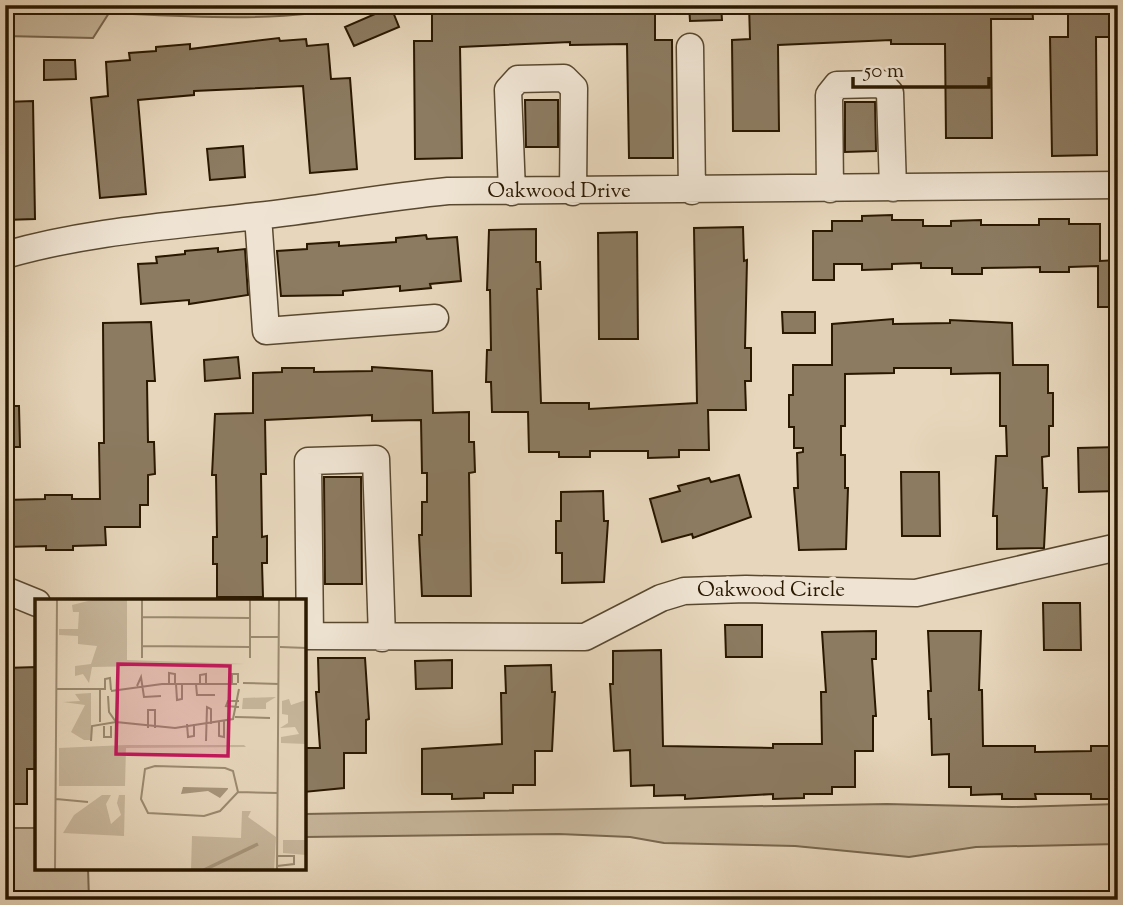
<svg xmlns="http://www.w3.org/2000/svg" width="1123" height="905" viewBox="0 0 1123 905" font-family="'Sorts Mill Goudy',serif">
<rect width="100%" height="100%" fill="#e7d6bb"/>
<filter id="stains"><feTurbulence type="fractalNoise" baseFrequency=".00286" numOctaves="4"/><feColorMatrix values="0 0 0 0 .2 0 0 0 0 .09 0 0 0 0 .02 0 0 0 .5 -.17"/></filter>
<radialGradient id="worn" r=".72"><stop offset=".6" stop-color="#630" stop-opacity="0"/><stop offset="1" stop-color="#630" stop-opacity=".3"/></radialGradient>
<!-- green -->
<path fill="#c7b69b" stroke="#78674e" stroke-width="2" d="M5 5H365C281 23 193 17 109 13L93 38 5 36Z
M887 804 1012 807 1118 804V844L976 847 909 857 795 846 664 843 630 837 559 834 305 837V814Z
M5 828H37V868H88L89 900H5Z"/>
<!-- building -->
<path fill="#8c7b61" stroke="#2a1800" stroke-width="2" d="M455 5H655V40H672L673 158H629L627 44 570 45V42L460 47 462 158 415 159 414 41H432V7Z
M689 5H721L722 20 690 21Z
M749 5H1032L1033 19H991L992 138H946L945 44H891V40L778 45 779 131H733L732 40 750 39Z
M1068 5H1118V37H1096L1097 155 1052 156 1050 37H1068Z
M391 7 399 27 354 46 345 27Z
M279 38 280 41 306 39 307 46 328 44 331 79 350 78 357 169 310 173 303 86 194 91V95L138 100 146 194 100 198 91 98 108 96 106 62 130 60 129 53 156 51V47L190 44V49Z
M44 60H75L76 79 44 80Z
M525 100H558V147H526Z
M33 101 35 219 5 220V102Z
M845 102H875L876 151 845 152Z
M243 146 245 177 210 180 207 149Z
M892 215V220H923V226H951V221L981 220V225H1039V219H1069V224H1100V261L1118 260V307H1098V266L1069 267V272H1040V267L982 268V274H952V268H921V263L892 264V269L862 270V264H834V280H813V231H832V221H862V216Z
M743 227 744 261 747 260 745 348H751V381H745L746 410H708L709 450H679V457L648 458V451H590V457H559V452H529L528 412H492L491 382H486L487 350H491L490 290H487L489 230 536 229V262H540L541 289H537L541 403H589V409L697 403 694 228Z
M637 232 638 339H599L598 233Z
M426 235 427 239 457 237 461 281 430 284 431 288 400 291V286L343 291V295L281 296 277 251 307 249V244L339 242V246L396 242V238Z
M218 248V252L245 249 248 295 189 304V300L141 304 138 264 157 263 156 257 185 254V251Z
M782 312H815V333H783Z
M893 319V324L950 323V320L1012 323 1013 365H1048V393H1053V426H1049V456L1042 457 1043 488H1047L1044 548 997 549V516H993L996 456H1007L1006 426H1000V373L951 374V368H894V373L845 374V426H841V455H845V488H848L846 549 799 550 794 488H798L797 453 803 452V448H794V427H789V395H793V365H832V324Z
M151 322 155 381H147L148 442H154L155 474 148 475V505H140V527H105L106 545 73 546V550H46V546L5 547V500L45 499V495H72V499H100L99 443H104L103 323Z
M238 357 240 378 205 381 204 360Z
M372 367 432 371 433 413 469 412V442H474L475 472 469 473 471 596H422L419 535H422V502H427V473H422L421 420 372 421V415L265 420 266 474H261L262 537 267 536V563H262L263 597H217V564H213V537H217L216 475H212L215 414 253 413V373L282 372V368H314V372L372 371Z
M5 406H19L20 447H5Z
M1118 447V491L1079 492 1078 448Z
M901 472H939L940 536H902Z
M739 475 751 517 693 538 692 534 662 542 650 499 680 491 678 486 709 478 711 482Z
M324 477H361L362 584H325Z
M603 491 604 521H608L604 582 562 583V553H556V521H561V492Z
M1043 603H1080L1081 650H1044Z
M725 625H762V657H726Z
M876 631V659H872L876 716H873V751H855V787H832V794H804V798L773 799V794L685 799V795L654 796V785L631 786 630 750 614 751 610 684H613V651L661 650 663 746 773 748V744H822L821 692H826L822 632Z
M928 631H981L979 690H982L983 746H1035V752L1091 751V746H1118V799H1091V794H1035L1036 799H1002V794L971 795V787H949V754L932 755 931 719H929L928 691H931Z
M318 658H365L369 719 366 720V753H344V788L304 792V748H320L316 692H319Z
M452 660V688L416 689 415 661Z
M551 665 552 692H555L552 751H535V785H513V793H484V798L452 799V794H422V749L502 744 501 693H506L505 666Z
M37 667V769H27V804H5V668Z"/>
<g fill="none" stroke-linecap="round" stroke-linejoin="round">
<defs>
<path id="minor" d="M690 47 692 191
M830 189 829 95 837 85 882 84 890 93 893 188
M512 192 508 90 518 79 564 78 574 88 573 192
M258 216 266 331 435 318
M5 255C88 231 172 226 257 216 321 209 384 197 448 191L1118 185
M5 590 37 603
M304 636 585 637 661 598 684 591 746 589 916 593 1118 547
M310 636 308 461 376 459 382 638"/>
</defs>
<!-- minor casing -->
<use href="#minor" stroke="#59482f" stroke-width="29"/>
<!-- minor -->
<use href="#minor" stroke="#efe4d3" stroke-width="26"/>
</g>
<g text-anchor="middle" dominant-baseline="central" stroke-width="7" stroke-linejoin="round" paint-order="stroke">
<!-- street labels -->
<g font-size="21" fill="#2a1800" stroke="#efe4d3">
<text x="559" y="192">Oakwood Drive</text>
<text x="771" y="591">Oakwood Circle</text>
</g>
</g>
<!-- overview -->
<g transform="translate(35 599)">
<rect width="271" height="271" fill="#e7d6bb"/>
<path d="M61 0H92V61L210 65 57 68 54 84 48 75 40 77V67L56 65 62 47 43 45V37L24 36V30H43L44 13H38L37 6ZM56 94V141H49L36 133 50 106 28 103 45 102 40 95ZM241 98 231 104V110H207L208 99ZM254 100 256 106 271 101V145L246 144V138L264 135 260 128 245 129 253 124V116L247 115V102ZM91 146H209L211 148 91 149 90 187H24V149ZM67 196H76L71 205 76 225 86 216 82 204 84 196H90L89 237 28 234 39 216ZM207 212H216L213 218 241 238 239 271H156L157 237 206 239ZM248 241H271V256L248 254Z" fill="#c7b69b"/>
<path d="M148 188 193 189V190L185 199 173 192 146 195Z" fill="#a7957b"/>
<path fill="none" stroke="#a7957b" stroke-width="3.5" d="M169 271 223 245"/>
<path fill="none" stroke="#9b8a70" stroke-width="2" d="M215 0V59M107 18 215 19M215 38H244M107 47 215 48M245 48 272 49M107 59V0M208 84 244 85M134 85V74L140 75V85M141 85 142 101 147 100V85M161 85 162 96H180M165 85V76L171 75V85M197 85V75H203V84M102 87 106 78 109 98 126 97M21 90H71M70 90V80L75 79 76 91M76 92 127 85H202M73 97 74 113 81 123 140 129 198 120 204 90M204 102H193L191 107 204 108M200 118 235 119M65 123V90M184 123V137L189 138V122M152 125 153 138 159 137V125M69 127V138H76V127M113 129V111H120V129M56 142 57 127 81 123M171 142 172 108 176 110V125M203 193 198 172 190 169 120 167 110 170 106 200 113 214 169 217 185 212 203 193 243 194M21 200 53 203M242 267 259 265V257H242M20 271 22 0M242 271 244 0"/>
<path fill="#c2185b" fill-opacity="0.15" stroke="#c2185b" stroke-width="3.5" d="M83 65 195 67 193 157 81 155Z"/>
<rect width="271" height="271" fill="none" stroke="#2a1800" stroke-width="3.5"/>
</g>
<!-- margin -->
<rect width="1123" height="905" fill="none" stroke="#e7d6bb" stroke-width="28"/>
<rect x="7" y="7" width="1109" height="891" fill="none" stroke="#2a1800" stroke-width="3.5"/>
<rect x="14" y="14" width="1095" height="877" fill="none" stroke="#2a1800" stroke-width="2"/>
<!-- scale -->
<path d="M853 77v10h136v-10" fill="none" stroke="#2a1800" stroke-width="3.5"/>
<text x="864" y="77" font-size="21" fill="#2a1800" stroke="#efe4d3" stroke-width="5" paint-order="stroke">50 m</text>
<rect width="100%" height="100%" filter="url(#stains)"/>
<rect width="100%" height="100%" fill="url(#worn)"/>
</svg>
